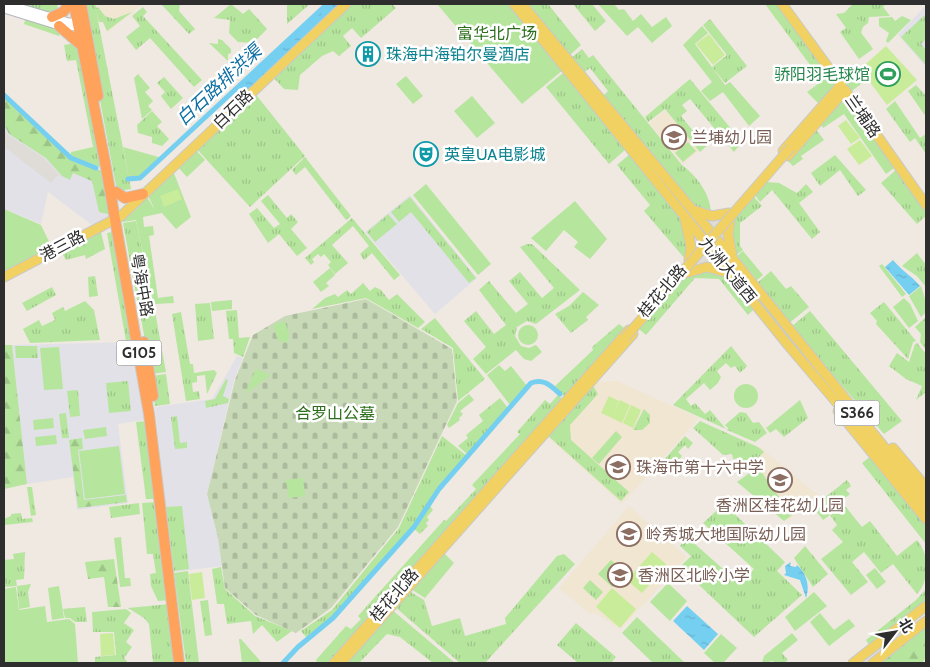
<svg xmlns="http://www.w3.org/2000/svg" width="930" height="667" viewBox="0 0 930 667" font-family="Cabin,'Noto Sans SC',sans-serif">
<defs>
<pattern id="grass-tufts" width="24" height="20" patternUnits="userSpaceOnUse" patternTransform="scale(1.25)"><rect width="24" height="20" fill="#b6e59e"/><path d="M3 7l-1-3M5 7V3M7 7l1-3M15 17l-1-3M17 17v-4M19 17l1-3" fill="none" stroke="#9dc588"/></pattern>
<pattern id="forest-firs" width="22" height="20" patternUnits="userSpaceOnUse" patternTransform="scale(1.25)"><rect width="22" height="20" fill="#b6e59e"/><path d="M5 1l3.5 6h-7zM16 11l3.5 6h-7z" fill="#9dc588"/></pattern>
<pattern id="cemetery-stones" width="16" height="16" patternUnits="userSpaceOnUse" patternTransform="scale(1.25)"><rect width="16" height="16" fill="#c8d9b8"/><path d="M2 7V4a2 2 0 0 1 4 0v3zM10 15v-3a2 2 0 0 1 4 0v3z" fill="#acbb9e"/></pattern>
<pattern id="water-ripples" width="26" height="14" patternUnits="userSpaceOnUse" patternTransform="scale(1.25)"><rect width="26" height="14" fill="#75cff0"/><path d="M2 4q2-2 4 0t4 0M15 11q2-2 4 0t4 0" fill="none" stroke="#66b2ce"/></pattern>
</defs>
<rect width="100%" height="100%" fill="#efe9e1"/>
<!-- industrial -->
<path fill="#e3e1e8" d="M926 5V67L898 35Z
M4 96 71 158 106 172 115 218 96 228 48 192 41 224 4 209Z
M410 195 477 278 435 314 365 232Z
M137 342 149 419 118 424 128 503 77 510 73 477 27 484 12 345Z
M237 356 243 358 234 380 207 494 218 538 222 566 173 572 155 407 212 399Z"/>
<!-- education -->
<path fill="#f0e6d1" d="M95 4H143L107 33 103 23 98 22Z
M665 110 699 151 683 164 649 123Z
M617 381 699 418 622 504 544 434 590 382Z
M760 447 819 496 789 520 750 462 753 453Z
M629 506 687 557 621 629 595 613 590 614 559 588Z"/>
<!-- grass -->
<path fill="url(#grass-tufts)" d="M4 4H57L60 21Z
M82 4H95L96 8 98 7 105 16 114 19 132 12 107 31 103 22H99L96 10 131 189 117 191Z
M161 4H180L179 11 195 29 189 34Z
M231 4 243 14 249 9 267 29 253 43 238 42 229 33 230 20 214 18Z
M287 4H310L287 24Z
M349 4H392L396 8 361 38 352 28 343 36 351 46 339 56 333 51 322 56 300 75 298 90 284 89 272 76Z
M527 4H548L581 45 569 56Z
M573 4H592L606 21 595 31Z
M765 4H781L840 85 821 106 807 92 822 81Z
M859 4H886L883 7 890 16 869 17 868 23 859 30 873 49 859 59 840 32 846 28 836 14 844 13 852 5Z
M143 7 147 12 143 16 202 80 194 87 150 38 136 50 126 37 140 26 132 16Z
M27 13 63 25 59 36 24 24Z
M926 14V39L921 44 926 50 925 64 901 37Z
M710 19 747 66 725 83 712 67 727 55 703 25Z
M218 39 222 40 231 49V53L228 54V61L209 43 218 44Z
M82 42 105 169 71 156V152L93 147 76 60 67 61 64 45Z
M886 48 868 79 849 93 844 85Z
M582 49 589 58 593 55 682 165C697 176 710 194 711 212L695 206 602 97 608 91 590 68 582 74 570 59Z
M563 73 626 149 609 164 546 87Z
M164 77 183 98 171 109 161 96 165 92 157 83Z
M690 79 742 142 734 152 690 99 682 105 687 111 681 116 698 137 704 132 712 141 700 152 665 109 648 122 645 117Z
M916 85 926 96V117L908 91Z
M253 91 305 156 250 207 194 146Z
M895 101 920 138 926 134V154L915 138 910 142 886 109Z
M152 111 162 122 157 126 169 139 162 146 152 143V137L138 133 137 125Z
M815 128 824 140 801 156 803 159 793 166 787 160Z
M194 148 205 160 187 177 176 165Z
M630 154 683 217 688 235 686 260 644 211 650 205 617 165Z
M835 155 866 190 858 196 840 170 820 186 811 173Z
M305 157 351 216 346 220 305 167 296 175 292 170Z
M897 169 926 209V216L917 224 881 183Z
M767 182 779 183 797 193 806 184 813 192 799 203 820 232 812 239 772 190 760 202 755 195Z
M268 195 287 218 291 214 298 222 291 229 307 248 297 256 279 234 268 243 249 214 257 208 274 228 280 224 261 201Z
M410 197 476 278 469 283 411 212 399 222 391 212Z
M754 197 762 206 740 223V246L743 250 735 256C731 220 728 224 754 197Z
M388 214 397 224 375 242 367 232Z
M352 218 400 275 394 280 372 253 364 260 360 254 369 246 353 226 332 245 348 263 335 274 328 265 331 262 324 254 321 257 318 254 312 259 314 262 311 265 305 258Z
M136 221 154 304 138 305 123 223Z
M100 228 105 249 86 259 85 255 66 260 60 249Z
M116 231 136 341H126L107 233Z
M527 244H532L580 290 536 324 527 321 517 327 515 336 521 346 529 348 536 345 542 352 531 361 524 359 516 350 486 374 473 359 486 347 464 321 476 311 494 334 506 325 479 290 489 281 516 313 528 304 509 281 520 272 542 298 554 288 520 247Z
M743 251 763 275 757 280 737 256Z
M917 253 926 265V287L917 276 902 266Z
M882 264 906 294 902 297 879 266Z
M707 268 730 274 756 307 748 315 719 279 695 278 646 335 639 329 687 274Z
M771 271 786 289 791 286 809 307 788 324 756 284Z
M95 276 98 296 89 297 88 277Z
M363 283 370 291 375 287 381 290 389 300 397 294 425 322 418 328 366 298 312 309 325 298 335 294 338 297 347 290 351 294Z
M52 287 56 295 27 311 22 303Z
M583 292 599 305 586 317 588 320 571 333 555 314 569 306Z
M85 301 94 310 100 340 30 343 23 329 39 320 42 326 55 320 52 313 63 307 65 311Z
M884 302 916 341 913 342 908 359 876 324 877 321 870 313Z
M210 303 214 339 198 341 195 304Z
M154 306 166 372 151 374 139 307Z
M237 310 239 338 250 337 243 357 234 353 233 339H229L226 311Z
M810 311 902 421 884 434 791 327Z
M181 312 190 364H193L194 373 214 370 217 373 207 394 205 375 197 376V382L192 383 193 392 199 391 200 399 186 401 172 314Z
M435 318 485 379 458 401 453 348 421 329Z
M619 324 627 330 566 398 555 386 593 350 592 347Z
M917 343 926 354V392L916 400 922 386 906 379 889 366 897 353 909 362 915 344Z
M15 346H37L38 358H16Z
M731 346 747 366 740 373 735 366 731 368 726 363 717 371 721 377 718 383 710 390 704 383 686 399 691 406 695 403 705 414 710 410 726 429 673 405Z
M166 374 170 404 155 406 151 376Z
M226 379 228 380 223 396 229 399 228 403 206 408 205 401 215 399Z
M128 381 131 411 109 413 106 383Z
M591 383 598 394 570 425 571 440 629 492 621 501 546 434Z
M78 390 80 416 70 417 67 391Z
M558 395 564 401 333 663H317L316 660 346 626 351 629 361 619 358 616 444 520 446 521 476 489 472 485 520 434 517 432 545 400 550 404Z
M500 398 508 408 467 454 458 446 468 438 466 435 483 421 479 415Z
M800 400 808 418 784 437 776 429 770 433 766 428Z
M644 409 650 415V423L642 430H633Z
M740 412 746 413 753 423 759 422 767 433 755 442 727 430 728 428 725 425Z
M66 413 69 438H62L59 414Z
M177 416 180 443 187 442V448L175 449 171 417Z
M148 421 157 499H146L136 422Z
M700 421 758 447 764 452 742 473 741 458 733 459 732 454 723 455 693 428Z
M442 436 467 456 439 487 414 526 332 618 307 638 301 631 332 610 399 528Z
M685 436 693 443 688 449 685 445 678 452 682 456 676 463 672 459 663 474 657 468Z
M871 456 926 521V544L862 463Z
M847 480 851 486 846 490 850 494 841 501 862 527 870 521 897 556 917 540C930 556 930 579 917 594L893 564 881 573 864 552 852 562 868 582 851 595 821 559 843 542 832 530 837 525 830 515 823 520 813 507Z
M27 487H32L36 515 31 516Z
M157 502 170 600 158 601 151 586 150 574 156 573 153 554H147L142 503Z
M139 503 140 514 111 518 109 507Z
M724 504 785 562 777 571 802 595 754 637 680 567 691 556 680 546 687 537 740 584 754 569 703 523Z
M182 506 189 569 174 571 166 507Z
M430 506 433 510 427 517 429 520 426 523 428 526 420 534 414 529Z
M21 513 22 519 32 518 33 522 4 525V519L11 516V514Z
M805 546 828 574 813 587 794 558Z
M25 552 24 579 16 580 17 586 31 584 28 592 30 607 19 609 17 586 4 587V560L14 559 13 554Z
M564 554 575 564 485 663H460L395 607 409 591 424 600 432 626 460 618 465 636 506 624 505 618 557 556Z
M221 567 225 589 255 616 292 631 277 642 262 625 253 634 251 621 227 624 224 604H217L212 569Z
M188 571 199 663H186L174 573Z
M590 580 603 592 596 600 583 588Z
M926 589V604L871 648 866 640 916 600Z
M208 600 212 635 205 636 200 601Z
M170 604 177 663H153L149 624 144 618 128 608Z
M85 607 87 622H75L70 618H65L63 609Z
M126 609 131 613 124 623 134 630 126 642 132 647 124 658 127 661 125 663H95V657L116 655 114 632H93L92 612Z
M391 609 455 663H433L400 637 387 634 359 663H343Z
M637 617 685 663H686H653L622 633Z
M576 623 616 657 611 663H578L557 645Z
M792 633 798 640 782 653 788 660 784 663H775L773 661 762 663 764 656Z"/>
<!-- forest -->
<path fill="url(#forest-firs)" d="M4 97 71 159 105 173 112 215 99 212 92 181 73 173 70 180 62 176 46 158 9 134 4 124Z
M926 317V350L920 342 921 334 915 327Z
M4 345H12L27 484 4 489Z
M82 438 83 449 78 450 84 500 126 495 127 502 78 508 69 440Z
M114 559 121 607H108L104 577 88 579 85 562Z
M926 621V658L922 663H873Z"/>
<!-- cemetery -->
<path fill="url(#cemetery-stones)" d="M366 299 452 349 457 401 398 527 331 608 296 633 256 615 225 588 218 538 207 494 235 380 253 335 285 316Z"/>
<!-- park -->
<path fill="#b6e59e" d="M437 4H508L563 70 522 104Z
M598 4H614L619 10 624 9 633 21 641 14 652 27 666 17 672 26 652 43 638 27 627 36Z
M902 16 911 20 888 43 886 41 889 33 879 26V18L892 17 895 21Z
M856 18 864 23 861 33 871 46 866 53C852 43 850 34 856 18Z
M702 26 708 33 695 44 725 85 730 82 760 116 749 126 723 92 710 101 701 91 712 82 683 45Z
M138 74 150 88 145 92 153 101 148 106 152 110 142 119 134 78Z
M406 76 423 96 413 104 396 84Z
M845 93 897 166 886 174 844 114 823 128 819 122Z
M472 96 495 123 477 138 454 111Z
M688 142 696 151 683 162 675 153Z
M123 147 162 158 140 178 129 179Z
M172 168 191 217 176 229 162 213 143 217 144 227 153 226 154 235 149 236 158 298 173 296 174 303 154 304 136 220 123 222 122 216 145 194 153 207 154 208 146 192Z
M426 184 491 264 478 275 413 195Z
M575 201 607 239 590 259 574 247 578 242 564 230 546 251 531 238Z
M4 209 41 225 53 250 4 276Z
M330 268 335 275 326 283 329 286 321 292 313 282Z
M921 286 926 302V312L921 317 909 296Z
M904 298 910 304 918 321 909 328 893 307Z
M232 300V309L212 311 211 302Z
M285 321 289 335 288 341 283 343 277 338 273 325Z
M518 335a10 10 0 1 1 20 0a10 10 0 1 1-20 0Z
M59 347 63 389 44 390 40 348Z
M499 365 505 371 511 366 527 386 510 405 487 375Z
M256 369 270 375 245 394Z
M734 396a12 12 0 1 1 24 0a12 12 0 1 1-24 0Z
M469 394 474 400 460 411 463 414 459 418 460 420 449 428 447 425 458 403Z
M53 418 54 428 34 430 33 420Z
M106 427 107 436 85 439 83 430Z
M616 431 622 437 599 464 592 458Z
M56 435 57 444 36 446 35 437Z
M119 446 125 494 85 499 79 451Z
M758 467 792 515 784 521 737 482Z
M303 478 305 496 289 498 286 480Z
M121 537 125 578H130L131 586 120 587 114 538Z
M443 552 454 563 425 598 411 589Z
M611 560 625 573 612 587 598 574Z
M875 568 886 582 877 589 866 575Z
M668 583 687 601 670 621 650 602Z
M59 586 64 618 52 620 48 588Z
M16 587 19 610 45 606 47 622 69 619 75 624 78 663H4V589Z
M814 592 827 606 795 631 785 617Z
M820 613 834 630 849 619 855 626 829 646 810 622Z
M721 634 737 648 723 663H715L704 653Z
M239 639H241L262 663H242Z"/>
<!-- pitch -->
<path fill="#c9ec9a" d="M709 34 725 55 713 65 696 44Z
M886 46 917 80 887 105 860 69Z
M846 120 860 138 851 144 838 126Z
M860 140 872 156 859 165 847 149Z
M178 189 182 199 164 207 160 196Z
M609 396 619 401 612 418 601 413Z
M620 400 630 405 622 423 612 418Z
M631 405 641 410 633 428 623 423Z
M652 552 667 565 642 593 627 580Z
M202 572 205 598 192 600 189 574Z
M612 588 636 609 620 628 596 607Z
M113 633 115 655 101 656 100 634Z"/>
<!-- plaza -->
<path fill="#dfdcd8" d="M4 127 8 135 44 158 61 177 57 176 51 183 4 147Z
M695 208 712 214 728 211 735 219 731 224 735 258 738 262 727 271 700 267 690 257 686 216Z
M902 627 907 634 870 663H856Z"/>
<!-- water -->
<path fill="url(#water-ripples)" d="M327 4H346L246 97 237 87Z
M893 260C902 271 912 276 920 286L909 295 885 267Z
M791 562 790 566 796 567 797 565C807 574 810 586 806 598L800 580 784 575 786 573 785 566Z
M687 606 718 634 704 650 673 621Z"/>
<g fill="none" stroke-linecap="round" stroke-linejoin="round">
<!-- canal -->
<path stroke="#75cff0" stroke-width="5" d="M4 95 71 158 96 168
M128 179 140 178 327 4
M283 663 298 647 333 618 414 527 439 489 531 383C544 378 551 386 560 394"/>
<defs>
<path id="minor" d="M8 4 69 22H82
M4 9 59 26 83 27"/>
<path id="major" d="M514 4 788 345 926 508
M522 4 733 259 926 499
M782 4 841 85 783 151
M788 156 845 90 926 205
M693 210 712 216 729 213
M685 220 691 247 689 260
M730 221 728 234 732 256
M686 273 707 267 729 273
M4 277 121 216 346 4
M838 411 926 519
M893 448 926 487
M334 663 629 330
M341 663 633 334
M853 663 926 606
M873 663 926 621"/>
<path id="highway" d="M74 4 105 162 149 414 179 663
M81 4 98 96
M52 17 63 12 70 4
M59 26 81 45
M116 192 125 198 143 194
M144 342 153 396"/>
</defs>
<!-- minor casing -->
<use href="#minor" stroke="#b4b7c1" stroke-width="9"/>
<!-- major casing -->
<use href="#major" stroke="#c9c9c9" stroke-width="11"/>
<!-- highway casing -->
<use href="#highway" stroke="#c9c9c9" stroke-width="12"/>
<!-- minor -->
<use href="#minor" stroke="#fff" stroke-width="7"/>
<!-- major -->
<use href="#major" stroke="#f2d163" stroke-width="9"/>
<!-- highway -->
<use href="#highway" stroke="#ffa35c" stroke-width="10"/>
<defs>
<path id="major-bridge" d="M625 338 791 147"/>
</defs>
<!-- major-bridge casing -->
<use href="#major-bridge" stroke="#c9c9c9" stroke-width="11" stroke-linecap="butt"/>
<!-- major-bridge -->
<use href="#major-bridge" stroke="#f2d163" stroke-width="9"/>
</g>
<!-- icons -->
<defs>
<symbol id="building-ring" viewBox="-11 -11 22 22"><circle r="9.5" fill="#fff" stroke="#0f9aa8" stroke-width="1.5"/><path d="M-4-6H4V6H1V3H-1V6H-4ZM-2.5-4.3h1.7v1.8h-1.7ZM.8-4.3h1.7v1.8H.8ZM-2.5-1h1.7V.8h-1.7ZM.8-1h1.7V.8H.8Z" fill="#0f9aa8"/></symbol>
<symbol id="stadium-ring" viewBox="-11 -11 22 22"><circle r="9.5" fill="#fff" stroke="#2e9e5b" stroke-width="1.5"/><path d="M0-5a6.5 5 0 1 0 0 10a6.5 5 0 1 0 0-10ZM-3.5-1.8h7v3.6h-7Z" fill="#2e9e5b"/></symbol>
<symbol id="school-ring" viewBox="-11 -11 22 22"><circle r="9.5" fill="#fff" stroke="#8d6e63" stroke-width="1.5"/><path d="M0-5L7-2L0 1L-7-2ZM-4 1L0 2.5L4 1V4Q0 6-4 4Z" fill="#8d6e63"/></symbol>
<symbol id="theatre-ring" viewBox="-11 -11 22 22"><circle r="9.5" fill="#fff" stroke="#0f9aa8" stroke-width="1.5"/><path d="M-5-5.5Q0-4 5-5.5V0Q5 5 0 6Q-5 5-5 0ZM-3.3-2.5H-1v1.5H-3.3ZM1-2.5H3.3v1.5H1ZM-2.8 1Q0 5.5 2.8 1Z" fill="#0f9aa8"/></symbol>
</defs>
<g fill-rule="evenodd">
<use href="#building-ring" x="354" y="40" width="28" height="28"/>
<use href="#stadium-ring" x="874" y="60" width="28" height="28"/>
<use href="#school-ring" x="660" y="123" width="28" height="28"/>
<use href="#theatre-ring" x="412" y="140" width="28" height="28"/>
<use href="#school-ring" x="604" y="453" width="28" height="28"/>
<use href="#school-ring" x="766" y="466" width="28" height="28"/>
<use href="#school-ring" x="615" y="520" width="28" height="28"/>
<use href="#school-ring" x="606" y="561" width="28" height="28"/>
</g>
<g text-anchor="middle" dominant-baseline="central" stroke-width="5" stroke-linejoin="round" paint-order="stroke">
<!-- shield labels -->
<g fill="#fff" stroke="#6d6d6d" stroke-width="1">
<rect x="116.5" y="340.5" width="45" height="25" rx="4"/>
<rect x="834.5" y="400.5" width="45" height="25" rx="4"/>
</g>
<g font-size="15" font-weight="bold" fill="#2e2e2e">
<text x="139" y="353">G105</text>
<text x="857" y="413">S366</text>
</g>
<!-- park labels -->
<g font-size="16" fill="#2c6e1b" stroke="#fff">
<text x="497" y="33">富华北广场</text>
<text x="335" y="413">合罗山公墓</text>
</g>
<!-- culture labels -->
<g font-size="16" fill="#0d838f" stroke="#fff" text-anchor="start">
<text x="386" y="54">珠海中海铂尔曼酒店</text>
<text x="444" y="154">英皇UA电影城</text>
</g>
<!-- leisure labels -->
<g font-size="16" fill="#27864d" stroke="#fff" text-anchor="end">
<text x="870" y="74">骄阳羽毛球馆</text>
</g>
<!-- street labels -->
<g font-size="16" fill="#2e2e2e" stroke="#fff">
<text transform="translate(233 109) rotate(-44)">白石路</text>
<text transform="translate(863 116) rotate(55)">兰埔路</text>
<text transform="translate(62 246) rotate(-28)">港三路</text>
<text transform="translate(728 270) rotate(51)">九洲大道西</text>
<text transform="translate(142 285) rotate(80)">粤海中路</text>
<text transform="translate(662 291) rotate(-49)">桂花北路</text>
<text transform="translate(394 595) rotate(-49)">桂花北路</text>
</g>
<!-- education labels -->
<g font-size="16" fill="#785e54" stroke="#fff" text-anchor="start">
<text x="692" y="137">兰埔幼儿园</text>
<text x="636" y="467">珠海市第十六中学</text>
<text x="780" y="505" text-anchor="middle">香洲区桂花幼儿园</text>
<text x="646" y="534">岭秀城大地国际幼儿园</text>
<text x="638" y="575">香洲区北岭小学</text>
</g>
<!-- water labels -->
<g font-size="18" font-style="italic" fill="#0d6fa3" stroke="#fff">
<text transform="translate(219 85) rotate(-43)">白石路排洪渠</text>
</g>
</g>
<!-- border -->
<rect width="930" height="667" fill="none" stroke="#2e2e2e" stroke-width="10"/>
<!-- north arrow -->
<g transform="translate(895 632) rotate(59)" stroke="#ffffff" stroke-width="4" paint-order="stroke">
<path d="M0-4L9 19L0 12L-9 19Z" fill="#2e2e2e"/>
<text y="-8" font-size="14" font-weight="bold" text-anchor="middle" fill="#2e2e2e">北</text>
</g>
</svg>
